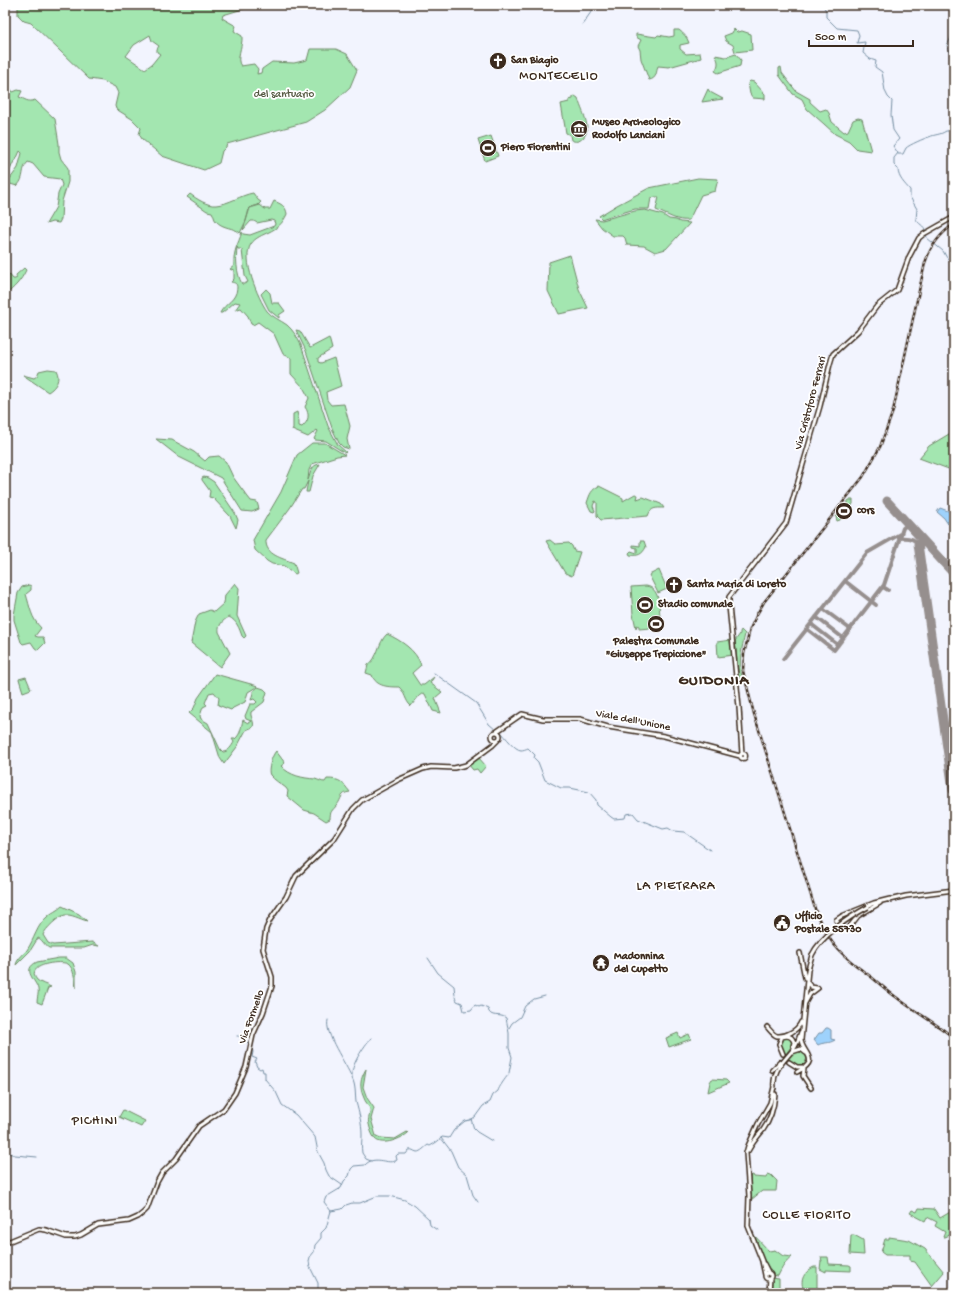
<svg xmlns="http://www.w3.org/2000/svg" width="959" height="1298" viewBox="0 0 959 1298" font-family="'Gochi Hand',sans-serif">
<rect width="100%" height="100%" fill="#f2f4fe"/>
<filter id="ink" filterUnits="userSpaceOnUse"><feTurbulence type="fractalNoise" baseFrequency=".025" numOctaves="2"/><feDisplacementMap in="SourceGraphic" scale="8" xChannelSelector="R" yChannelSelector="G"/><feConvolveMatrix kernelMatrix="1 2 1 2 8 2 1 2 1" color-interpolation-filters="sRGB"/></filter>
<g filter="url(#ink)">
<!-- green -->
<path fill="#a3e6b0" stroke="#6f8867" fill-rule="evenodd" d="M18 5H256L223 15 222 18 236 26 234 31 242 36C243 47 235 59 241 66L254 64 258 69 257 74 261 73 262 69 272 62 294 63 307 60 310 49H336L347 54 357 70 350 87 325 110 306 122 227 144 226 147 222 151 219 163 204 170 162 156 142 139 139 134 141 128 132 119 116 109 115 106 118 93 115 87 103 81 89 79 31 23 24 21 18 15ZM150 35 152 41 159 46 157 49V52L160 54 152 64 145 69 126 56 134 45Z
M734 29 737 32 742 31 751 34 752 50 735 52 733 45 726 41 724 36 732 33Z
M674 30H679C684 34 687 37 689 43L680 45V49L686 54 700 53 701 58 669 67 658 66C656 72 657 79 649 80L641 59 640 50 638 46 641 40 636 37V34L656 37 658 35 669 37 674 36Z
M736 54 741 60 740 66 718 73 715 71C719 65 719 61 715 55L726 57Z
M781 67 782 73 796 91 810 99V102L820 111 826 109 829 113 832 122 844 132 848 131 853 120 858 118 862 119 871 151 857 149 849 141 835 134 824 124 807 109 802 99 793 94 787 86 779 75V68Z
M750 81 754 82 765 94V99L753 98 750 94 748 83Z
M10 88 13 92 18 90 22 91 19 97C25 99 28 103 35 100L55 119 59 144V152L61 159 68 168V182L62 201 61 219 59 223 52 222 46 224 56 207 58 194 62 185 60 179 44 177 33 164 28 162C20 170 26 177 17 186L7 183 18 168 22 153 20 151 16 160 14 161 10 170 5 176V89Z
M708 89 710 92 723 99 702 102Z
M575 96 578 98C581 111 593 127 583 138 579 142 575 142 571 140L570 135 566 133 561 104 569 102V100L573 99V97Z
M491 136 498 156 485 161 478 140Z
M698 178 718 179 715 191 701 195 689 220C678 222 666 214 656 210L659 197H655L651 198 649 209H635L604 218 602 219 599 216 617 205 649 188Z
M253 193 258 200 261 202 258 205 251 207 249 209 246 221 240 233C234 227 223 229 216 221 214 219 214 215 212 212L207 211 187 197 190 194C197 199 207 206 216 205 229 204 241 195 253 193Z
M274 201C281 204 286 206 287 214 278 235 260 231 251 244 241 259 258 298 267 311 272 317 280 320 287 325 293 330 297 337 301 345L328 426 338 445 346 452 345 453 326 441 315 440 314 439 318 431 317 430 308 437 292 430 293 428V414L297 412 299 421V426L302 427C309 421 310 414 305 407L309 398 303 387 291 374V358L283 354 274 334 258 322 253 325 251 324 248 316 241 308 235 310 240 303 235 302 222 313H220C225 303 236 301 237 288 237 283 235 283 231 282L234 279V269L231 270 230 269 234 266C233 250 238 245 242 232L243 234 250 235 274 226 275 224 274 221 271 220 257 223 254 221H251L243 230 250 208 260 205 265 209H270ZM237 247 238 249H241L242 250 245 276 248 282 244 284H242C236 273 236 258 237 247Z
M645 210 663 215 669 219 676 220 680 222 690 223 666 249 655 252 644 246 627 245 625 238 623 236H613L602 228 595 219 602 220 635 211Z
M570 255 579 289 588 308 559 314 548 291 549 262Z
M24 268 26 270C21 281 14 288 5 295V274H9L13 279H15L17 278 16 275Z
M266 289 270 293 272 303H279L285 311 279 315V318L269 310 261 294Z
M296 330 300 331 310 348 329 338 332 349 318 358V362L321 363 334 358 341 386 326 392 327 400 331 405 344 404 350 426 347 439 349 449 343 447 339 443 332 428 306 351Z
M48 369 56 370C61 379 56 387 48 392L23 375 34 378 37 376 39 371Z
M954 431V471L919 458 929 446Z
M156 439 172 440 194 452 205 461 209 457 219 456 226 462 233 477 241 488 251 501 257 502 259 509 252 512 242 511 221 478 179 457Z
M312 443H325L345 455 337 456 312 464 309 470 308 480C311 472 311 465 320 464L313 476 309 492H306L308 481 304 489H302L290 508 266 540C265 555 282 558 294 563L297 573 295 574 284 566 272 564 267 561 255 550 253 540 281 492 297 455Z
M204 477 208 478 214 482 235 513 238 520 236 528 230 516 213 498 209 497 210 491 202 480V478Z
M599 486 623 498V501L635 494 638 495 637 499 643 497 661 504 664 508C656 508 651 507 648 516L601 520 597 516V502L595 501 593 506 595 511 594 512 591 511 587 503C590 494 591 490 599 486Z
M849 500H853V504L840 520 837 521 836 517Z
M550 540 555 544 569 543 572 546 574 551 580 552 572 576 565 573 546 541Z
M640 541H644L646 547C642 555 638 556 630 555L629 553 631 551 637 553V548L633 547V545L640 546Z
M659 570 667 589 658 593 649 575Z
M235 583 239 588 237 616 246 636 244 638 242 636C239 628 237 621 229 617 223 620 218 625 219 632L230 653 220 667 191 643 195 622 199 614 210 610 214 612 224 603 225 595Z
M29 585 31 586V590L26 594C30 607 31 618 41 628L35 636 38 637H43L45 643 38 650 35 648 31 642 23 644 21 642 14 620V615L18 593 22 587Z
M646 586C660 588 659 606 660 617L651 624 652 626 651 628 639 629V626L637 625 636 628 633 614 631 587Z
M741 630 745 634C742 648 738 663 742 677L739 679 735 641 740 634V632Z
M387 634C400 640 416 650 421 665L412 673 420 685H424L434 677 430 683 442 692 435 698 441 713 433 711 425 694 423 693 419 696 411 706C405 701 405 692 399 687 389 687 376 687 372 675L366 673 368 665C378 659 378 642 387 634Z
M731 640 733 655 718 657 717 642Z
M215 674 258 686 248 692 245 702 233 708 231 710 218 705 219 698 214 692 209 693 205 703 207 705 203 707 200 716 201 719 208 723 220 749 223 752C228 752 232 746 234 742L232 739H235C241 734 241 727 243 720L248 723 251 721 246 719 245 716 250 704H255L257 702 254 699 251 700 253 693V691L258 687 264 689 267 692 264 702 251 712C250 718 255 721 253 727L246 730 237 747 224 764 220 758 212 732 189 713 194 708 198 698Z
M26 677 31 689 23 692 19 679Z
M276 751 285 763 281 766C290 776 303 778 315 779 319 780 321 782 325 782L327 779C341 779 342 782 350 792 340 793 342 799 337 805 332 811 330 811 330 819L326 821 314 813 304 810 287 796 288 791 286 788C281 784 274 780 270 775 267 771 272 755 276 751Z
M478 757 486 766 480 773 477 769 473 770 468 764Z
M62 906 79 914 87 921C80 919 71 914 65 915 59 916 45 929 43 935L48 943 53 945 92 942 99 946 93 945 84 948H49C44 945 42 939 38 938L30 951 16 965C17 959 23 955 27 950 34 940 37 925 47 917 52 912 57 911 62 906Z
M59 958H66L73 963 76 972V988C75 981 74 968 68 964 61 960 24 964 37 980 40 983 47 985 51 987L48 988 42 1004 37 1002C37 998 39 993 38 989 36 980 21 970 37 962Z
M678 1033 680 1038 689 1034 691 1039 669 1047 666 1038Z
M784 1037H786L792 1039 793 1044 785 1055 780 1047V1041Z
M799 1050 805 1052 807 1058 804 1065 801 1066 793 1064 788 1059 793 1052Z
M366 1069 363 1087 367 1098 374 1108 371 1119 376 1136 381 1138 395 1139 407 1132 408 1133C403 1138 382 1147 375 1139 372 1135 370 1129 369 1124 367 1119 371 1114 370 1109 369 1105 365 1102 364 1098 359 1087 360 1079 366 1069Z
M712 1079 726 1080 729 1083 708 1092 710 1082Z
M123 1110 145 1121 141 1127 119 1117Z
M768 1174 771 1175 777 1181 776 1191H762L751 1200 750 1176 753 1175 754 1177 766 1178Z
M919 1208 934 1209 940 1218 952 1211 954 1215V1233L944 1237H943L945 1232 935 1226 937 1222 927 1217 925 1221 910 1213 912 1210 917 1212Z
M751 1232 769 1251 775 1250 783 1256 792 1257C785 1262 782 1268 778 1276L771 1275 769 1268 763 1260Z
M851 1235H854L863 1240 864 1255 850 1254Z
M889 1237 909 1240 925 1249 944 1272 932 1286 915 1262 910 1261V1255H885L881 1252 885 1239H889Z
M821 1257H828L829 1264 849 1265 851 1266V1271L826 1270V1272L820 1269 821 1261H822Z
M814 1267H817V1293H806C798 1283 803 1272 814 1267Z
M772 1278 779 1279V1293H771Z"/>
<!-- water -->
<path fill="#9ed2fc" stroke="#768fa3" d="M940 508 948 511 954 512V515L948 524 944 518 937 512Z
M826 1028H828L831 1030V1039L835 1040C829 1044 823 1042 818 1045L814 1040 819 1033H822Z"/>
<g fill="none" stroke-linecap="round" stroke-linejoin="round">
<!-- stream -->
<path stroke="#768fa3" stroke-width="1" d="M823 5 826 11V17L837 28 857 30 859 35 857 43 865 42 863 53 870 59 876 61 875 67 882 72 885 91 888 97 892 101 891 115 893 130 899 139 893 146 898 153 894 158V165L898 169C898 178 905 184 910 190V197L917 209 916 219C918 224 924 225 926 231
M582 25 596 5
M954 31 947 46 951 53 950 56 954 57
M954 84V89
M898 154H903C904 152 905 150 906 148 909 145 925 138 929 137 936 134 940 135 946 131H949L954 128
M926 234 927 238 943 251 947 258 954 263
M434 673 476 703 489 724 496 730
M501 732C505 736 515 750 521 750 523 750 526 749 528 748L535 755 534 758 538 762 545 780 561 788H570L589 792 596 800 597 805 611 817 614 819 625 818 626 814 633 813 638 819 663 829 668 828 673 831 684 832 710 850
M428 958 438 973 454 986 455 995
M455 997 457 1001 462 1003 464 1011 471 1010 475 1005 479 1007 481 1006 488 1009C490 1019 500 1013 506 1018L509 1033V1048L512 1057 509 1073
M328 1020C324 1034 346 1063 352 1078 356 1086 355 1094 356 1102 359 1113 362 1124 362 1135 362 1141 361 1147 362 1153L366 1159 371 1161
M509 1028 512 1023 520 1017 525 1006 534 999 545 996
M237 1036H241L249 1044
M252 1048 253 1052 252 1057 257 1059 255 1062 257 1067 260 1069 262 1068 263 1072H265V1079L276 1092 282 1105 296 1115 315 1137 318 1152 324 1163 326 1170 329 1176 342 1185
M352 1077C350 1066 364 1046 371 1038
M471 1119 474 1129 477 1132 492 1141
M441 1138 451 1151 458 1167 467 1175 473 1195 478 1202
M5 1152 15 1155 37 1157
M331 1211 342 1209 346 1205 352 1203H360L377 1196H390L405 1200 415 1206 429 1219 430 1225 437 1230
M318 1293V1283L310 1267 309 1261 310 1257 314 1252 315 1245 321 1238V1233L326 1228 331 1211 324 1202 326 1197 341 1188 344 1181 349 1176 351 1169 354 1166 365 1165C375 1154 388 1166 397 1160L396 1156 398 1154H406L409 1150C413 1149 413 1151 417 1152 421 1152 425 1147 428 1145L430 1146C435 1143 439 1141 442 1137L449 1138 454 1130 465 1121 470 1120 475 1117 483 1106 490 1102 493 1095 498 1091C499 1087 505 1079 508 1075
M323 1293H328
M354 1293 384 1291 404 1287"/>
<!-- taxiway -->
<path stroke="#968f8e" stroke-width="4" d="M899 538C907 537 914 538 918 544
M845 581 876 605
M883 587 888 590
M823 609 850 629
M816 617 843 638
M811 624 838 645
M807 629 834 650 884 585 903 528 908 524
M783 659 867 553 900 534"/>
<!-- runway -->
<path stroke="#968f8e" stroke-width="9" d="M887 501 954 574
M918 544 953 790"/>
<defs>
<path id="major" d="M492 736a4 4 0 1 1 8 0a4 4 0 1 1-8 0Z
M496 732 522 714 543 719H580L608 727 664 736 740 756
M740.5 756a2.5 2.5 0 1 1 5 0a2.5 2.5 0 1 1-5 0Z
M742 754 739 707 729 606V597L786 523 820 406 830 364 833 354 858 331 877 306 897 290 909 257 919 238 924 234 954 217
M889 900 906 896 954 890
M880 903 858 916 848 929 843 928 836 920 842 916 874 903 890 899
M800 953 805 978
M807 982 811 987 817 988
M805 1003 810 994 818 988
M767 1027C770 1030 773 1035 777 1036 786 1037 798 1030 801 1022
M792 1052 801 1049 806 1053
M783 1054 779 1044 782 1037C788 1035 792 1036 794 1042L793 1046
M789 1062 797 1067H803
M804 1069 803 1076 811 1088
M772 1070 780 1062
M797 1072C822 1060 802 1053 801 1040L808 970 812 955
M774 1088C772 1069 785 1061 795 1047 798 1042 799 1037 801 1032
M748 1151C752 1143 757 1137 763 1130 771 1119 774 1107 775 1094
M5 1243 39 1229 46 1230 66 1237H75L81 1235 98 1225 129 1221 138 1217 143 1213 147 1209 157 1182 162 1173 176 1159 199 1126 224 1109 235 1093 246 1067 253 1035 263 1013 272 986V977L263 949 266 929 270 920 286 897 296 876 334 839 353 809 362 800 398 780 423 769 431 767 454 768 466 765 493 745 498 740
M764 1264 769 1274
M765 1276a3 3 0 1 1 6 0a3 3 0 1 1-6 0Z
M765 1275 762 1261 748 1226 749 1196 746 1153 748 1146 758 1124 770 1103 774 1087
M769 1293 770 1278"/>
</defs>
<!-- major casing -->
<use href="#major" stroke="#3b2a1e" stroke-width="6"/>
<!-- major -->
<use href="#major" stroke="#fff" stroke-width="3"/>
<defs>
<path id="rail" d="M954 224C940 234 930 247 925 263L893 411 880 447 863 477 764 602 757 614 750 629 744 654 743 671 754 714 817 915C830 946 844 957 870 976 879 983 887 991 896 997 915 1012 936 1023 954 1038"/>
</defs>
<!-- rail casing -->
<use href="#rail" stroke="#3b2a1e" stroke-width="2.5"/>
<!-- rail -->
<use href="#rail" stroke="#fff" stroke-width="1" stroke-dasharray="3" stroke-linecap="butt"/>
<defs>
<path id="major-bridge" d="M812 955C821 936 849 917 868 907"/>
</defs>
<!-- major-bridge casing -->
<use href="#major-bridge" stroke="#3b2a1e" stroke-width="6" stroke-linecap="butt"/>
<!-- major-bridge -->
<use href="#major-bridge" stroke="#fff" stroke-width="3"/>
</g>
</g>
<!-- icons -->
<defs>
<symbol id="church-disc" viewBox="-11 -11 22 22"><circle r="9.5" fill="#3b2a1e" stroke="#fff"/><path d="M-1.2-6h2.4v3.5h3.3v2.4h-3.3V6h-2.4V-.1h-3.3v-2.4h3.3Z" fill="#fff"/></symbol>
<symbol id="museum-disc" viewBox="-11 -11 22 22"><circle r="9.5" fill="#3b2a1e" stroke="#fff"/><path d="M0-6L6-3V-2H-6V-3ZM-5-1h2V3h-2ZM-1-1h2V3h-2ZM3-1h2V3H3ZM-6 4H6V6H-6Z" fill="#fff"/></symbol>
<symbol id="stadium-disc" viewBox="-11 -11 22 22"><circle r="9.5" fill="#3b2a1e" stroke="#fff"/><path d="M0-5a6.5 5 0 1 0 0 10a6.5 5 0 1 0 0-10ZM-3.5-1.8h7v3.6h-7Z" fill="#fff"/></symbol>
<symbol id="civic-disc" viewBox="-11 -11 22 22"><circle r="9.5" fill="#3b2a1e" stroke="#fff"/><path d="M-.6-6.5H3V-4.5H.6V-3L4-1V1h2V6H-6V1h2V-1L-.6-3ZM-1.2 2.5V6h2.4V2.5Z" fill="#fff"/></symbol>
<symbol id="temple-disc" viewBox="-11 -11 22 22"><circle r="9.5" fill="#3b2a1e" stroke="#fff"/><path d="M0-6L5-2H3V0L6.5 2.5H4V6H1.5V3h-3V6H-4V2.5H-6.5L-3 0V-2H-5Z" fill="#fff"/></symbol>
</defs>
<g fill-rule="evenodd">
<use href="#church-disc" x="488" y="51" width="20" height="20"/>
<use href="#museum-disc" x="569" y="119" width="20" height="20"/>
<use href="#stadium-disc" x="478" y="138" width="20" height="20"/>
<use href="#stadium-disc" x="834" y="501" width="20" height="20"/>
<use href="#church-disc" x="664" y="575" width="20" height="20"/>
<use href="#stadium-disc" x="635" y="595" width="20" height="20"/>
<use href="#stadium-disc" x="646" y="614" width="20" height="20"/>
<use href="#civic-disc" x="772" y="913" width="20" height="20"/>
<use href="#temple-disc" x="591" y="953" width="20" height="20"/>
</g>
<g text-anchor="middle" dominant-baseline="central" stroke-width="3.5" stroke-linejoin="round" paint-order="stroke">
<!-- poi labels -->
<g font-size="11" font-weight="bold" fill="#3b2a1e" stroke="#fff" text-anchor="start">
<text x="511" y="61">San Biagio</text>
<text x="592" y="123">Museo Archeologico<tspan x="592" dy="13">Rodolfo Lanciani</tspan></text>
<text x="501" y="148">Piero Fiorentini</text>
<text x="857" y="511">cors</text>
<text x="687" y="585">Santa Maria di Loreto</text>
<text x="658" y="605">Stadio comunale</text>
<text x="656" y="642" text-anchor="middle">Palestra Comunale<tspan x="656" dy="13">"Giuseppe Trepiccione"</tspan></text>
<text x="795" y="917">Ufficio<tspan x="795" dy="13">Postale 55730</tspan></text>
<text x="614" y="957">Madonnina<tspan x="614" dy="13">del Cupetto</tspan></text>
</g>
<!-- park labels -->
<g font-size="11" fill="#555942" stroke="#fff">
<text x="284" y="95">del santuario</text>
</g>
<!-- street labels -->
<g font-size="11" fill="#3b2a1e" stroke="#fff">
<text transform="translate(811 403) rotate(-75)">Via Cristoforo Ferrari</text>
<text transform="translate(633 721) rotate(11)">Viale dell'Unione</text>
<text transform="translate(252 1017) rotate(-70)">Via Formello</text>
</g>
<!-- quarter labels -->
<g font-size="13" letter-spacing="1" fill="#3b2a1e" stroke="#fff">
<text x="559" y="76">MONTECELIO</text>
<text x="676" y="886">LA PIETRARA</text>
<text x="95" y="1121">PICHINI</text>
<text x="807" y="1215">COLLE FIORITO</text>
</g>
<!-- district labels -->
<g font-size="15" font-weight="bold" letter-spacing="1" fill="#3b2a1e" stroke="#fff">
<text x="714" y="681">GUIDONIA</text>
</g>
</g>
<!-- margin -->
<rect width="959" height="1298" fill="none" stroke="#fff" stroke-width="20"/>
<rect x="10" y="10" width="939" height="1278" fill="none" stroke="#3b2a1e" stroke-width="1.5" filter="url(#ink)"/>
<!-- scale -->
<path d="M809 40v6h104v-6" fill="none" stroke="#3b2a1e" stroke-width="2"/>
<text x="815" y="40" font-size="12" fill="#3b2a1e" stroke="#ffffff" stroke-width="3" paint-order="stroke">500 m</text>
</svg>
